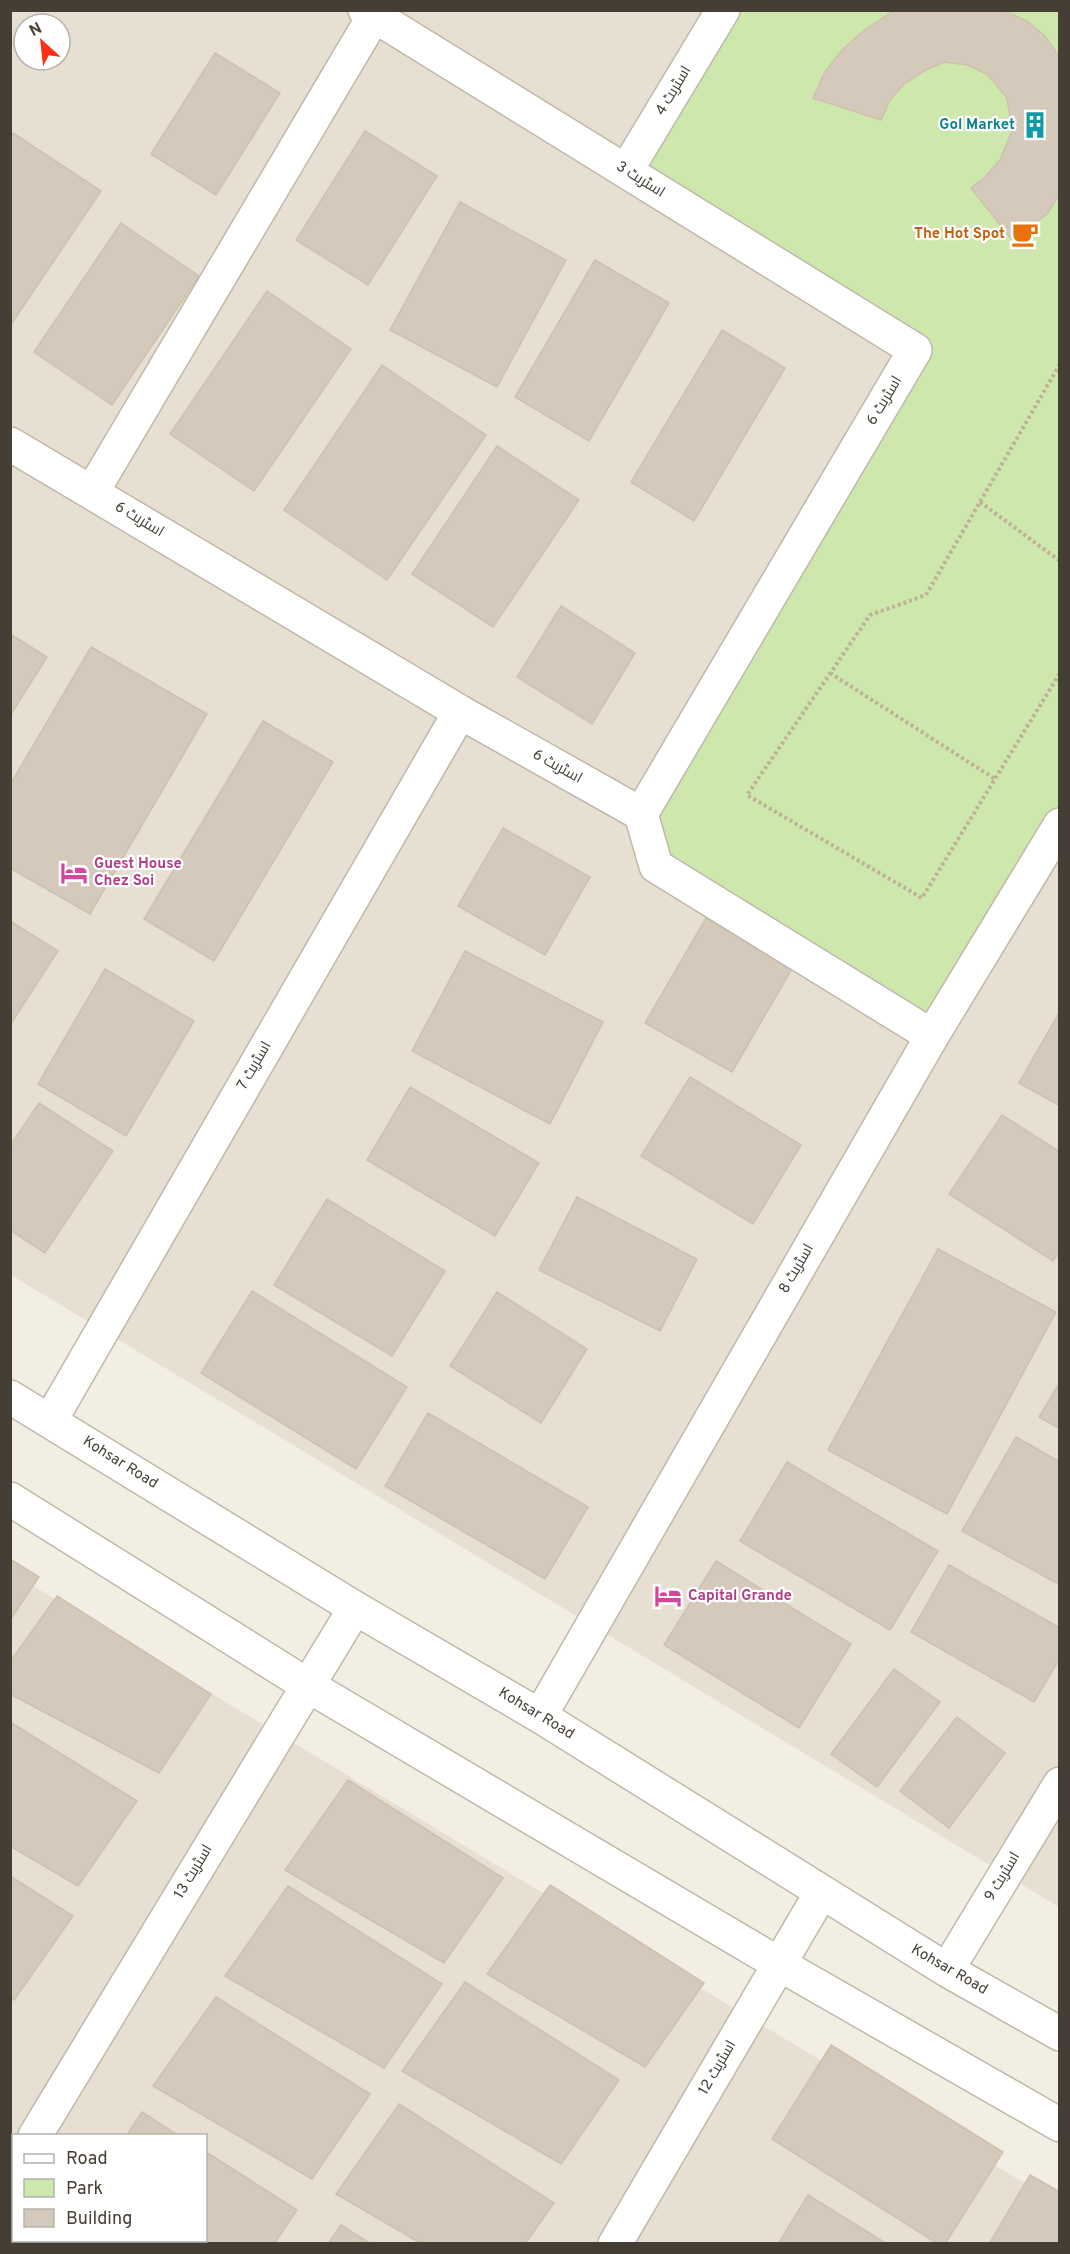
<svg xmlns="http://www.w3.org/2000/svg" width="1070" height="2254" viewBox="0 0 1070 2254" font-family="Overpass,Cairo,sans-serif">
<rect width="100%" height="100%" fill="#f2eee4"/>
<!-- residential -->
<path fill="#e6dfd2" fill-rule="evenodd" d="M10 11H1059V1907L11 1275ZM24 24H60V60H24Z
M10 1572 1059 2204V2243H11ZM14 2136H206V2240H14Z"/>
<!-- green -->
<path fill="#cee7ad" d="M723 11H1059V825L932 1036 656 866 641 814 915 350 626 171Z"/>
<!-- building -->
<path fill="#d4c9ba" stroke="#cec1ad" stroke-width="1.5" d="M895 10H1003L1027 21 1045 36 1060 58V193L1048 213 1013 241 971 188 985 177 1000 160 1012 131 1007 98 988 75 968 65 944 62 924 71 905 83 890 100 881 120 813 98 825 72 842 50 863 31Z
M215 53 280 93 216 195 151 154Z
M365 131 437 176 368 285 296 240Z
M13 133 101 191 10 326V137Z
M460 202 566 260 497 387 390 330Z
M121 223 199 276 112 405 34 352Z
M595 260 669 303 589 441 515 397Z
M267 291 351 349 254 491 170 434Z
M722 330 785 368 694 521 631 482Z
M382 365 486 435 387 580 284 510Z
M497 446 579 500 493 627 412 574Z
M561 606 635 653 592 724 517 677Z
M10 634 47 657 10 716Z
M91 647 207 714 90 914 10 868V785Z
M263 721 333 762 214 961 144 919Z
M503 828 590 877 545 955 458 906Z
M706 918 793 967 732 1072 645 1023Z
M10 921 58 951 10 1025Z
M465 951 603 1022 550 1124 412 1051Z
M105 969 194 1021 126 1136 38 1084Z
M1060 1011V1106L1019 1083Z
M690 1077 801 1145 753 1224 641 1156Z
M410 1087 539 1163 495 1236 367 1160Z
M39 1103 113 1151 45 1253 10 1230V1146Z
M1002 1115 1060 1152V1251L1053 1261 949 1194Z
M577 1197 697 1259 660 1331 539 1270Z
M327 1199 445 1271 392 1356 274 1285Z
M938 1249 1056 1312 947 1514 828 1450Z
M252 1291 407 1387 356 1469 201 1373Z
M497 1292 587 1349 541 1423 450 1366Z
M1060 1382V1429L1039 1417Z
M428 1413 588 1507 545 1579 385 1486Z
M1016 1437 1060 1462V1585L962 1531Z
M787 1462 938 1551 890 1630 740 1541Z
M10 1559 39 1577 10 1620Z
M716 1561 851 1644 799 1728 664 1645Z
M949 1565 1060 1628V1658L1034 1702 911 1632Z
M57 1596 211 1694 159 1773 10 1694V1662Z
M894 1669 940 1702 877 1787 831 1754Z
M957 1717 1005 1753 949 1828 900 1791Z
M10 1722 137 1801 78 1886 10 1846Z
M348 1780 503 1878 444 1963 285 1870Z
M10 1876 73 1916 14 2000 10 1998Z
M550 1885 704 1983 645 2067 487 1974Z
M288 1886 442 1984 384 2068 225 1976Z
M465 1982 619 2080 561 2164 402 2071Z
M216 1997 370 2094 312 2179 153 2086Z
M831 2045 1003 2152 945 2244H938L772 2139Z
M399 2104 554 2203 525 2244H422L336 2194Z
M142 2112 179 2136H126Z
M206 2152 297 2210 274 2244H151L146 2240H206Z
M1030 2175 1060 2192V2244H989Z
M808 2195 887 2244H778Z
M341 2225 371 2244H328Z
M59 2240H95L100 2244H57Z"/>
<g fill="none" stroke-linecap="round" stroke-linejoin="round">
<defs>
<path id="minor" d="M365 10 915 350 641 814
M626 171 723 10
M10 444 460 712 641 814
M92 492 374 16
M641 814 656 866 932 1036
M10 1397 355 1608 540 1716 947 1970 1060 2034
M50 1421 460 712
M10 1499 307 1685 779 1964 1060 2125
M540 1716 932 1036 1060 825
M947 1970 1060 1784
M35 2136 355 1608
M10 2177 14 2172
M615 2244 821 1893"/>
</defs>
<!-- minor casing -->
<use href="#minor" stroke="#c0b8aa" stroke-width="36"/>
<!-- path -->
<path stroke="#bfb098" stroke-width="4" stroke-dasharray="3 3" stroke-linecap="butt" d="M1060 364 926 595 870 615 747 795 922 898 1060 673
M980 502 1060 561
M830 673 995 779"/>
<!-- minor -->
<use href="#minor" stroke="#fff" stroke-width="33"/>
</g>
<!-- icons -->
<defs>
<symbol id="building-bare" viewBox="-9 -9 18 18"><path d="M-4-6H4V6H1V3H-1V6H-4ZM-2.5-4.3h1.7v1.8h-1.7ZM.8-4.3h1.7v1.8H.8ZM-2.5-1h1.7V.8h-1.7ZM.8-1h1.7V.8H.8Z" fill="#0f9aa8" stroke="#fff" stroke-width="2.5" paint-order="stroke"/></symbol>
<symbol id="cafe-bare" viewBox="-9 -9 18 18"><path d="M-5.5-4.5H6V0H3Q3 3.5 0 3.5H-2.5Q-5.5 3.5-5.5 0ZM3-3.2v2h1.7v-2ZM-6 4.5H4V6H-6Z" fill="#e8710a" stroke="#fff" stroke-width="2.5" paint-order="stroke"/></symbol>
<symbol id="hotel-bare" viewBox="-9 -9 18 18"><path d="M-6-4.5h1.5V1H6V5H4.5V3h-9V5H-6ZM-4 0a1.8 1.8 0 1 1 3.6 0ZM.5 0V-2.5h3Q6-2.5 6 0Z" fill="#d1479c" stroke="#fff" stroke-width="2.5" paint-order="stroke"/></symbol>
</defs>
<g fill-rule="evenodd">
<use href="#building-bare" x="1016" y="106" width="38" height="38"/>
<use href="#cafe-bare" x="1006" y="215" width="38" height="38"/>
<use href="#hotel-bare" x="55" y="854" width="38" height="38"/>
<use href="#hotel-bare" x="649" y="1577" width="38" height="38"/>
</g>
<g text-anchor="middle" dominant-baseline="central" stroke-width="4.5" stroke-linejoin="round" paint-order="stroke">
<!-- street labels -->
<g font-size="15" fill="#443e34" stroke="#fff">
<text transform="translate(674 91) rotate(-59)">اسٹریٹ 4</text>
<text transform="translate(640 180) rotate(32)">اسٹریٹ 3</text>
<text transform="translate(885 401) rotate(-59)">اسٹریٹ 6</text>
<text transform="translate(139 520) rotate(31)">اسٹریٹ 6</text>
<text transform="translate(557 767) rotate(29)">اسٹریٹ 6</text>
<text transform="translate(255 1066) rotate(-60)">اسٹریٹ 7</text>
<text transform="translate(797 1269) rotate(-60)">اسٹریٹ 8</text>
<text transform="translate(120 1463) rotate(32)">Kohsar Road</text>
<text transform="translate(536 1714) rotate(31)">Kohsar Road</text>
<text transform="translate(194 1872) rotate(-59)">اسٹریٹ 13</text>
<text transform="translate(1003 1877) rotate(-59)">اسٹریٹ 9</text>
<text transform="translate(949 1970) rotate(30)">Kohsar Road</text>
<text transform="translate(718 2068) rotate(-60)">اسٹریٹ 12</text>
</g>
<!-- culture labels -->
<g font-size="15" font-weight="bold" fill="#0d838f" stroke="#fff" text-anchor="end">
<text x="1015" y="125">Gol Market</text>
</g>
<!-- food labels -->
<g font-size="15" font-weight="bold" fill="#c56008" stroke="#fff" text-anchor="end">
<text x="1005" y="234">The Hot Spot</text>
</g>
<!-- hotel labels -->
<g font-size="15" font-weight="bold" fill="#b23c85" stroke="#fff" text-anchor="start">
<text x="94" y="864">Guest House<tspan x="94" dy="17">Chez Soi</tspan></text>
<text x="688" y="1596">Capital Grande</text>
</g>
</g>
<!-- border -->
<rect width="1070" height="2254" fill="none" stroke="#443e34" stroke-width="24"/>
<!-- legend -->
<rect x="12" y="2134" width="195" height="108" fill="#ffffff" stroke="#b4b2ae" stroke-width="1.5"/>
<rect x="24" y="2154" width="30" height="9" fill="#ffffff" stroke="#b4b2ae" stroke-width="1.5"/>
<text x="66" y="2164" font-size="18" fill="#443e34">Road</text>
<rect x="24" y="2179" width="30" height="18" fill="#cee7ad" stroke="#b4b2ae" stroke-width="1.5"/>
<text x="66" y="2194" font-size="18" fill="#443e34">Park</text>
<rect x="24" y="2209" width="30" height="18" fill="#d4c9ba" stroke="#b4b2ae" stroke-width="1.5"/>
<text x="66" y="2224" font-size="18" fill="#443e34">Building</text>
<!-- north arrow -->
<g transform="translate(42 42) rotate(333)"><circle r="28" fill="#ffffff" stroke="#b4b2ae" stroke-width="1.5"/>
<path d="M0-4.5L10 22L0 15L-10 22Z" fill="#fa3114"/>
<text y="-9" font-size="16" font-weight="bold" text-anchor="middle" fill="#443e34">N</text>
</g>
</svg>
